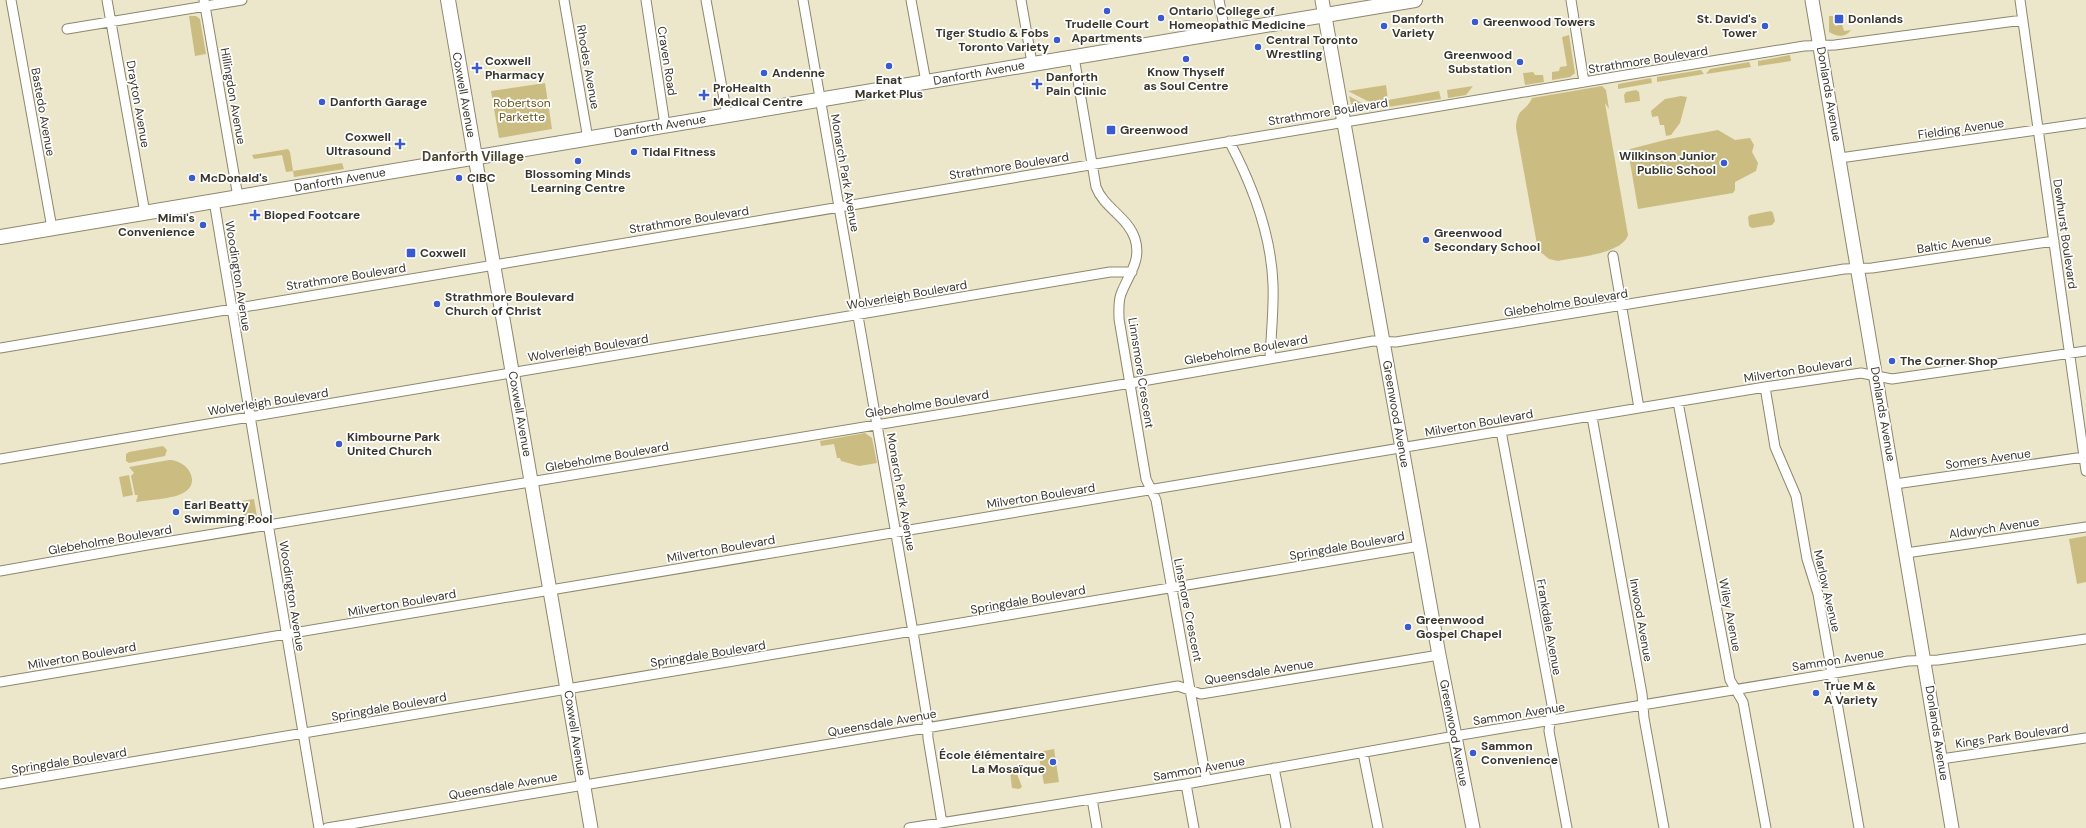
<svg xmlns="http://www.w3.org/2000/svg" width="2086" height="828" viewBox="0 0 2086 828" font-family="'DM Sans',sans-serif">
<rect width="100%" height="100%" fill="#ece6ca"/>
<!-- green -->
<path fill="#cbbd82" d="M189 16H196L200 19 206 54 195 56Z
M1829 16H1833L1835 26 1842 24 1844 31 1851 30C1845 38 1837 37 1829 32Z
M1569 35 1575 73 1570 77 1552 80V72L1559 71 1560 67 1567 66 1562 37Z
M1790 55 1791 61 1758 66V61Z
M1749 62 1751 67 1706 74 1710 69Z
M1701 70 1704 74 1657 82V77Z
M1533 72 1535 75H1543L1544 82 1525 85 1523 73Z
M1651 78 1652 83 1618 89V84Z
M545 83 552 129 499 138 491 91Z
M1386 85 1388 100 1439 91 1441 99 1381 108 1348 91Z
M1473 86 1466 95 1448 98 1447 90Z
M1602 86 1606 90 1609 109 1605 103 1628 235C1622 254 1577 257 1558 261L1549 259 1538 250 1516 128C1517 107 1526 112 1532 98Z
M1636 90 1639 92 1640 101 1625 103 1624 95 1626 92Z
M1349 96 1375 110 1353 112Z
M1681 96 1687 97 1680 123 1671 135 1666 136 1664 125H1660L1658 116 1652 117 1651 111 1665 99Z
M1718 130 1735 140 1750 138 1754 145 1752 152 1758 163 1756 171 1735 182V190L1733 193 1638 209 1629 156 1630 149 1669 139Z
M288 149 290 152 293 171 342 163 344 169 294 177 293 171 286 172 282 155 254 159 252 155Z
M1771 211 1773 213 1775 221 1772 225 1752 228 1749 226 1748 217 1750 215Z
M865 433 872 438 877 463 859 466 841 461 840 458H837L834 444 821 446 820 441Z
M163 446 167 450 165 456 129 463 126 461V454L129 452Z
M169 460C188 460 202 483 183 493 173 499 148 500 136 502L138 495H135L131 476 134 473 129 467Z
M129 475 133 495 123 497 119 477Z
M254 499 257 517 245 521 241 501Z
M2086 536V582L2077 584 2069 539Z
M1054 749 1059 782 1044 784 1038 752Z
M1013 769H1015L1022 787 1019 789 1012 788 1010 772Z"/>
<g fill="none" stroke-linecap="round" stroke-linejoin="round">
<defs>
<path id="street" d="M11 0 52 228
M107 0 145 213
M204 0 238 197
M564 0 588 139
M646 0 665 125
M706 0 727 115
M803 0 913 632 927 718 928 738 942 823
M911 0 926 82
M1021 0 1032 63
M1219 0 1225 32
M1571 0 1584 82
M2020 0 2086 471
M67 29 242 0
M1074 57 1096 187C1104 208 1128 217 1135 239 1142 261 1128 275 1121 294 1118 302 1119 310 1119 319L1146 479 1156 500 1206 779
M1229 141C1253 186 1271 233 1273 284 1274 309 1271 334 1270 358
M1840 158 2086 123
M214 201 319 828
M1613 256 1639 408
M0 348 1614 77 1804 46 1835 45 2023 20
M1765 387 1775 447 1796 496 1807 559 1818 594 1859 828
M1678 402 1730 680 1743 702 1766 828
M1592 417 1642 694 1644 718 1664 828
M1501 431 1552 705 1549 731 1567 828
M0 459 1110 272H1132
M1895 484 2084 457
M1906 553 2086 527
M0 571 147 545 1131 383 1334 348 1373 341 1396 342 1844 269 1872 268 2054 241
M0 682 1765 387 1861 373 1892 379 2086 351
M1363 753 1378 828
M1941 759 2086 738
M1274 768 1286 828
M0 784 1420 546
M1186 784 1194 828
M1092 799 1097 828
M327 828 1178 686 1201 694 1439 655
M909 828 1186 784 1455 736 1908 661 1938 660 2086 639"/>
<path id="secondary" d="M1322 0 1439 655 1473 828
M1812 0 1952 828
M475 157 591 828"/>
<path id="primary" d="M448 0 475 157
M0 237 1415 0"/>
</defs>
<!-- street casing -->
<use href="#street" stroke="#8d876e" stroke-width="11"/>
<!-- secondary casing -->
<use href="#secondary" stroke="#8d876e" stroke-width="15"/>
<!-- primary casing -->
<use href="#primary" stroke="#8d876e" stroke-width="16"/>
<!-- street -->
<use href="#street" stroke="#fff" stroke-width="9"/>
<!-- secondary -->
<use href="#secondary" stroke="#fff" stroke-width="13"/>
<!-- primary -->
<use href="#primary" stroke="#fff" stroke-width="14"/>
</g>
<!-- markers -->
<g fill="#3a5bcd" stroke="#fff" stroke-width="1.5">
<circle cx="1107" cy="11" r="4"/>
<circle cx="1161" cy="18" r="4"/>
<rect x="1834" y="14" width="10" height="10" rx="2"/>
<circle cx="1475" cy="22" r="4"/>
<circle cx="1384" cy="26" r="4"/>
<circle cx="1765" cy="26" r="4"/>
<circle cx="1057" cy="40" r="4"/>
<circle cx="1258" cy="47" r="4"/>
<circle cx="1186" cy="59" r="4"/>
<circle cx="1520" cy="62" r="4"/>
<circle cx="889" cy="66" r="4"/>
<path d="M475 62h4v4h4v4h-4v4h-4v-4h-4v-4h4z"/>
<circle cx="764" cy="73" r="4"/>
<path d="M1035 78h4v4h4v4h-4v4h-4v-4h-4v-4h4z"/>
<path d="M702 89h4v4h4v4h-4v4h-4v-4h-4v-4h4z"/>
<circle cx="322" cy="102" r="4"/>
<rect x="1106" y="125" width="10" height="10" rx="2"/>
<path d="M398 138h4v4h4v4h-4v4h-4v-4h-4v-4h4z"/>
<circle cx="634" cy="152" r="4"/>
<circle cx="578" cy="161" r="4"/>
<circle cx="1724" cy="163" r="4"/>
<circle cx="192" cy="178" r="4"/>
<circle cx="459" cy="178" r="4"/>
<path d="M253 209h4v4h4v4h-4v4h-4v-4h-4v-4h4z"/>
<circle cx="203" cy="225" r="4"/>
<circle cx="1426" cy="240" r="4"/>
<rect x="406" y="248" width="10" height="10" rx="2"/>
<circle cx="437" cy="304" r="4"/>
<circle cx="1892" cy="361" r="4"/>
<circle cx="339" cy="444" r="4"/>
<circle cx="176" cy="512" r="4"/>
<circle cx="1408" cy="627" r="4"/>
<circle cx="1816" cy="693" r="4"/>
<circle cx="1473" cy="753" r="4"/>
<circle cx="1053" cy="762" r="4"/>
</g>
<g text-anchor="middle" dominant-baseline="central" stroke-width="3.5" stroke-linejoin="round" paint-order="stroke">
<!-- poi labels -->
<g font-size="12" font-weight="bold" fill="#39362c" stroke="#fff" text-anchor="start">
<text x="1169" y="11">Ontario College of<tspan x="1169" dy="14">Homeopathic Medicine</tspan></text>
<text x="1392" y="19">Danforth<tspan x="1392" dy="14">Variety</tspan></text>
<text x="1757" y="19" text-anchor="end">St. David's<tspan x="1757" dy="14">Tower</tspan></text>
<text x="1848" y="19">Donlands</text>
<text x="1483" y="22">Greenwood Towers</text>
<text x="1107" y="24" text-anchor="middle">Trudelle Court<tspan x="1107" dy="14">Apartments</tspan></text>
<text x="1049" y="33" text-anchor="end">Tiger Studio &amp; Fobs<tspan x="1049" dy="14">Toronto Variety</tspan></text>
<text x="1266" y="40">Central Toronto<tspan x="1266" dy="14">Wrestling</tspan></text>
<text x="1512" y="55" text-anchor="end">Greenwood<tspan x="1512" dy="14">Substation</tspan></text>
<text x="485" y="61">Coxwell<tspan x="485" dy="14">Pharmacy</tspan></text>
<text x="1186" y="72" text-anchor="middle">Know Thyself<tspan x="1186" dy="14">as Soul Centre</tspan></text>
<text x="772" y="73">Andenne</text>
<text x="1046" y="77">Danforth<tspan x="1046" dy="14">Pain Clinic</tspan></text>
<text x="889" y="80" text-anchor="middle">Enat<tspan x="889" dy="14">Market Plus</tspan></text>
<text x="713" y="88">ProHealth<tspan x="713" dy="14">Medical Centre</tspan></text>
<text x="330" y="102">Danforth Garage</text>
<text x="1120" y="130">Greenwood</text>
<text x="391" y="137" text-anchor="end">Coxwell<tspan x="391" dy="14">Ultrasound</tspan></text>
<text x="642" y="152">Tidal Fitness</text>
<text x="1716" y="156" text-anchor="end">Wilkinson Junior<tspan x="1716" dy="14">Public School</tspan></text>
<text x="578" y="174" text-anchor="middle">Blossoming Minds<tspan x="578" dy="14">Learning Centre</tspan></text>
<text x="200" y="178">McDonald's</text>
<text x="467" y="178">CIBC</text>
<text x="264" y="215">Bioped Footcare</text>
<text x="195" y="218" text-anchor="end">Mimi's<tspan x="195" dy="14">Convenience</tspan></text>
<text x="1434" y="233">Greenwood<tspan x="1434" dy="14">Secondary School</tspan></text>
<text x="420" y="253">Coxwell</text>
<text x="445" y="297">Strathmore Boulevard<tspan x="445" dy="14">Church of Christ</tspan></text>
<text x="1900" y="361">The Corner Shop</text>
<text x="347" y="437">Kimbourne Park<tspan x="347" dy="14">United Church</tspan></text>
<text x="184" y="505">Earl Beatty<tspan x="184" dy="14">Swimming Pool</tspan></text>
<text x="1416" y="620">Greenwood<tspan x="1416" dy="14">Gospel Chapel</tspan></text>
<text x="1824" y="686">True M &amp;<tspan x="1824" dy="14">A Variety</tspan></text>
<text x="1481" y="746">Sammon<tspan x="1481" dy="14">Convenience</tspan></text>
<text x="1045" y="755" text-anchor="end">École élémentaire<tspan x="1045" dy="14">La Mosaïque</tspan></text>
</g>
<!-- street labels -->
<g font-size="12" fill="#39362c" stroke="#fff">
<text transform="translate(1648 60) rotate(-9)">Strathmore Boulevard</text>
<text transform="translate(667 61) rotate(81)">Craven Road</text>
<text transform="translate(588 67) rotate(80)">Rhodes Avenue</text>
<text transform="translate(979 73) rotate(-10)">Danforth Avenue</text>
<text transform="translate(1829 94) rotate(80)">Donlands Avenue</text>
<text transform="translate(464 95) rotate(80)">Coxwell Avenue</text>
<text transform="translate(233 96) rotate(80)">Hillingdon Avenue</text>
<text transform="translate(138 104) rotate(80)">Drayton Avenue</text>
<text transform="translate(43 112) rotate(80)">Bastedo Avenue</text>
<text transform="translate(1328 112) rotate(-9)">Strathmore Boulevard</text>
<text transform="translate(660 126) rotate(-9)">Danforth Avenue</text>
<text transform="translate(1961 129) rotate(-8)">Fielding Avenue</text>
<text transform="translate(1009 166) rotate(-9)">Strathmore Boulevard</text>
<text transform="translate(845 173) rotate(80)">Monarch Park Avenue</text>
<text transform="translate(340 180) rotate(-10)">Danforth Avenue</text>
<text transform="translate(689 220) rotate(-9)">Strathmore Boulevard</text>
<text transform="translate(2065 234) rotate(82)">Dewhurst Boulevard</text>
<text transform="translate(1954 244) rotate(-8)">Baltic Avenue</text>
<text transform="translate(238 276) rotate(81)">Woodington Avenue</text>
<text transform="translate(346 277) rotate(-9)">Strathmore Boulevard</text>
<text transform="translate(907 295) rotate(-10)">Wolverleigh Boulevard</text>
<text transform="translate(1566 303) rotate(-9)">Glebeholme Boulevard</text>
<text transform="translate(588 348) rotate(-9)">Wolverleigh Boulevard</text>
<text transform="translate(1246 350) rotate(-10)">Glebeholme Boulevard</text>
<text transform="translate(1798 370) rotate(-9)">Milverton Boulevard</text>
<text transform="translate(1141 373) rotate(81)">Linnsmore Crescent</text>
<text transform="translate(268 402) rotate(-9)">Wolverleigh Boulevard</text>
<text transform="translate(927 404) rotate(-9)">Glebeholme Boulevard</text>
<text transform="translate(520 414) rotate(80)">Coxwell Avenue</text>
<text transform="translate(1396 414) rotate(80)">Greenwood Avenue</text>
<text transform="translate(1883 414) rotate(80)">Donlands Avenue</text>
<text transform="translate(1479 423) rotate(-10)">Milverton Boulevard</text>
<text transform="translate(607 457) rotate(-10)">Glebeholme Boulevard</text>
<text transform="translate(1988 459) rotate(-8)">Somers Avenue</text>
<text transform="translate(901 492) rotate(80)">Monarch Park Avenue</text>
<text transform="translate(1041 496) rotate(-9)">Milverton Boulevard</text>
<text transform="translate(1994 528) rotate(-8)">Aldwych Avenue</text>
<text transform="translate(110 540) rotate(-10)">Glebeholme Boulevard</text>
<text transform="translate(1347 546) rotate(-10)">Springdale Boulevard</text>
<text transform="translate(721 549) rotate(-10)">Milverton Boulevard</text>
<text transform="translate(1827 591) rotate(77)">Marlow Avenue</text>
<text transform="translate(292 596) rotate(81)">Woodington Avenue</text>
<text transform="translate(1028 600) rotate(-10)">Springdale Boulevard</text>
<text transform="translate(402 603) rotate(-10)">Milverton Boulevard</text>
<text transform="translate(1188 610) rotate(79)">Linsmore Crescent</text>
<text transform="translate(1730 615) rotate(79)">Wiley Avenue</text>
<text transform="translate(1641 620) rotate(80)">Inwood Avenue</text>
<text transform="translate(1549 627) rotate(80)">Frankdale Avenue</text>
<text transform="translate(708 654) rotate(-9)">Springdale Boulevard</text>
<text transform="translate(82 656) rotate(-10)">Milverton Boulevard</text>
<text transform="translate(1838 660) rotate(-9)">Sammon Avenue</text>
<text transform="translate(1259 672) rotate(-9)">Queensdale Avenue</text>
<text transform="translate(389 707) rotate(-10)">Springdale Boulevard</text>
<text transform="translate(1519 714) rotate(-9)">Sammon Avenue</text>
<text transform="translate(882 723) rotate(-10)">Queensdale Avenue</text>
<text transform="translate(575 733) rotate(81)">Coxwell Avenue</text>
<text transform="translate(1454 733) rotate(79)">Greenwood Avenue</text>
<text transform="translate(1937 733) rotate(81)">Donlands Avenue</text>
<text transform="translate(2012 736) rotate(-8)">Kings Park Boulevard</text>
<text transform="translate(69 761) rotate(-9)">Springdale Boulevard</text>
<text transform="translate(1199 769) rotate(-10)">Sammon Avenue</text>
<text transform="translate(503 786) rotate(-10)">Queensdale Avenue</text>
</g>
<!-- park labels -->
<g font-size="12" fill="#65571b" stroke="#fff">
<text x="522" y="103">Robertson<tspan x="522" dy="14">Parkette</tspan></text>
</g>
<!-- neighbourhood labels -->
<g font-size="13" font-weight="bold" fill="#4b452f" stroke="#fff">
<text x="473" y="156">Danforth Village</text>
</g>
</g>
</svg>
